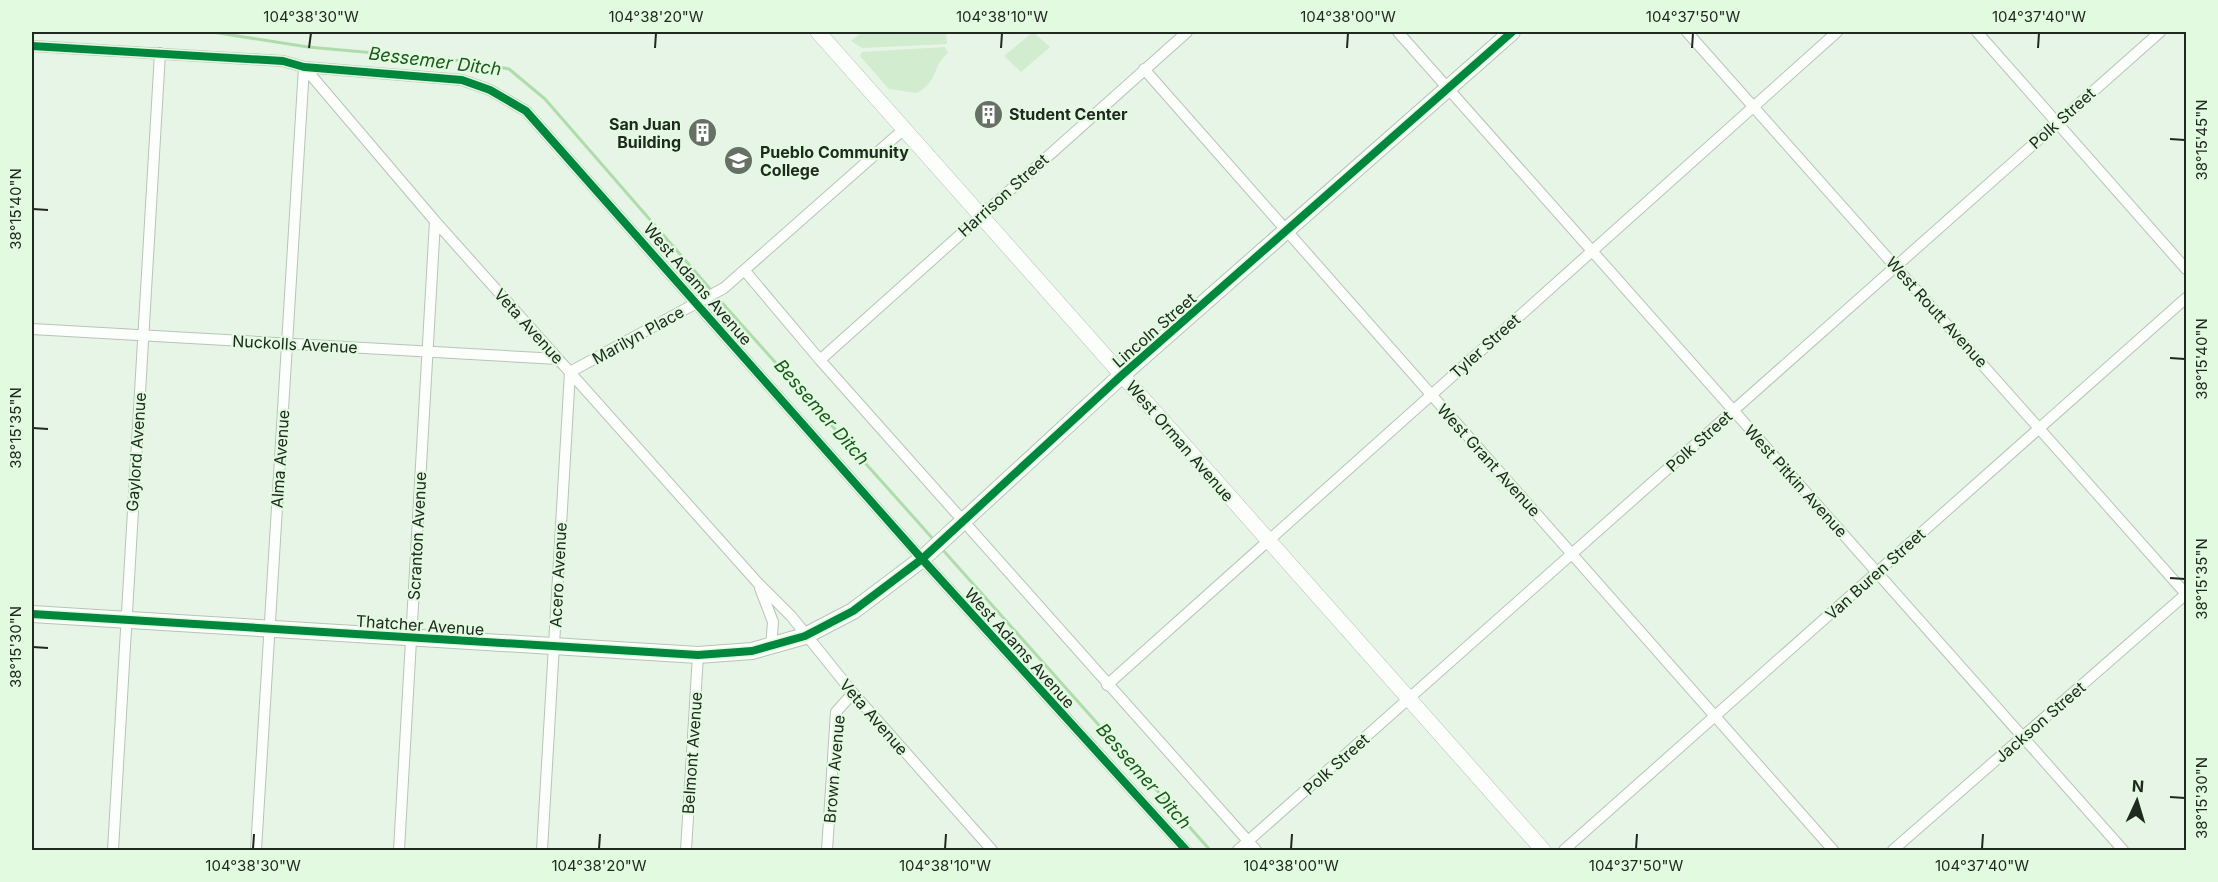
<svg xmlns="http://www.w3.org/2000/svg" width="2218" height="882" viewBox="0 0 2218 882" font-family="Inter,sans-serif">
<rect width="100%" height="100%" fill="#e7f5e6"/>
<!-- green -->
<path fill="#d1eccf" d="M862 32H946L947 44 862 48 851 41Z
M1033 32 1050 47 1021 72 1004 56Z
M945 47 948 53C931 67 940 80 917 93L889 89 860 56 862 52Z"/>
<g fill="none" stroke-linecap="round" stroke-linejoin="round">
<!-- stream -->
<path stroke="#aeddab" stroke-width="3" d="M212 32 308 47 475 62 509 69 545 99 712 291
M716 296 934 540
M942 549 1210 850"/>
<defs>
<path id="street" d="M1398 32 2123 850
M1687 32 2186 594
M1977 32 2186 269
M32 46 283 61 304 67 462 80 490 90 526 111 922 559 1186 850
M304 67 435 221 757 582 791 616 853 693 992 850
M1144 69 1833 850
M745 271 820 360 1256 850
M32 329 558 359
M820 360 1187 32
M760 588 773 622 771 647
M1107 685 1837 32
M113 850 160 53
M256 850 304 67
M399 850 435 221
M542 850 570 372 724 288 904 129
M686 850 698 655
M827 850 836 712 853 693
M1238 850 2160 32
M1564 850 2186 298
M1893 850 2186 594"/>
<path id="secondary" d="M818 32 1543 850"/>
<path id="primary" d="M32 614 698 655 752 651 805 636 853 611 922 559 1122 375 1512 32"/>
</defs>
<!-- street casing -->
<use href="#street" stroke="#b8c3b8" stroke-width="12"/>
<!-- secondary casing -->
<use href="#secondary" stroke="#b8c3b8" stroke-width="16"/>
<!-- primary casing -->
<use href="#primary" stroke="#b8c3b8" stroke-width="18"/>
<!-- street -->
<use href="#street" stroke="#fbfefb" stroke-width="10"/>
<!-- secondary -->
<use href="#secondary" stroke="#fbfefb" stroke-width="15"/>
<!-- primary -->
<use href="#primary" stroke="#fbfefb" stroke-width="16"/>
<defs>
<path id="cycleway" d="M32 46 283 61 304 67 462 80 490 90 526 111 922 559 1186 850
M32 614 698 655 752 651 805 636 853 611 922 559 1122 375 1512 32"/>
</defs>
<!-- cycleway casing -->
<use href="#cycleway" stroke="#e2fbe0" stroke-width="11"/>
<!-- cycleway -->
<use href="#cycleway" stroke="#00873e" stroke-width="8"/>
</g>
<!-- ticks -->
<path fill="none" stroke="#20291f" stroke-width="2" d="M309 48 311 33M655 48 656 33M1001 48 1002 33M1347 48 1348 33M1692 48 1693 33M2038 48 2039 33M2170 139 2185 140M33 209 48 210M2170 358 2185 359M33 428 48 429M2170 578 2185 579M33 647 48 648M2170 797 2185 798M253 849 254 834M599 849 600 834M945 849 946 834M1291 849 1292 834M1636 849 1637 834M1982 849 1983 834"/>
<!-- icons -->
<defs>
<symbol id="building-disc" viewBox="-11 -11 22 22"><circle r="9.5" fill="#667065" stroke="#e2fbe0"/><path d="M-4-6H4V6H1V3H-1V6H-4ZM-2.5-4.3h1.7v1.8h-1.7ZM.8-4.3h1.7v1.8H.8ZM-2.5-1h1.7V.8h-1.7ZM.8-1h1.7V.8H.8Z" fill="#fff"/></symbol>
<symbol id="university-disc" viewBox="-11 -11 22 22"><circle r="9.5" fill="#667065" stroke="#e2fbe0"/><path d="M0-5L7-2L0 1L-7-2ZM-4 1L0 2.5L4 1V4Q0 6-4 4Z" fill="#fff"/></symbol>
</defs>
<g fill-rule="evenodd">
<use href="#building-disc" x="972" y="98" width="33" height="33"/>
<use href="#building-disc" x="686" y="116" width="33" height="33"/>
<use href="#university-disc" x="722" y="144" width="33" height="33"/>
</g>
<g text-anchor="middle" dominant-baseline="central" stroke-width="4.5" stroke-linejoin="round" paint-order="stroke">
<!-- poi labels -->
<g font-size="16" font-weight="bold" fill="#20291f" stroke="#e2fbe0" text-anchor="start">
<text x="1009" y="114">Student Center</text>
<text x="681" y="124" text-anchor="end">San Juan<tspan x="681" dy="18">Building</tspan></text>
<text x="760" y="152">Pueblo Community<tspan x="760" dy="18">College</tspan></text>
</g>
<!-- street labels -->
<g font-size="16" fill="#20291f" stroke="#e2fbe0">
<text transform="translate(2062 118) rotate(-42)">Polk Street</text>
<text transform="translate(1003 195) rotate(-42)">Harrison Street</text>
<text transform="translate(698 284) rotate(49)">West Adams Avenue</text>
<text transform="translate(1937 312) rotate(48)">West Routt Avenue</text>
<text transform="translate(529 326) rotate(48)">Veta Avenue</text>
<text transform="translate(1154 330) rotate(-41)">Lincoln Street</text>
<text transform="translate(638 335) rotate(-29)">Marilyn Place</text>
<text transform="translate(295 344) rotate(3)">Nuckolls Avenue</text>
<text transform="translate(1485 346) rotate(-42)">Tyler Street</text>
<text transform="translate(1180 441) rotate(49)">West Orman Avenue</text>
<text transform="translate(1699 441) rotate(-42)">Polk Street</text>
<text transform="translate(136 452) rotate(-86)">Gaylord Avenue</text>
<text transform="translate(280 459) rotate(-86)">Alma Avenue</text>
<text transform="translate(1489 460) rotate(48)">West Grant Avenue</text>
<text transform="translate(1796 481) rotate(48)">West Pitkin Avenue</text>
<text transform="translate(417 536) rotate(-87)">Scranton Avenue</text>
<text transform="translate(1875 574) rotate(-42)">Van Buren Street</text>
<text transform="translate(558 575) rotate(-87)">Acero Avenue</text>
<text transform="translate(420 625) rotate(4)">Thatcher Avenue</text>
<text transform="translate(1020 648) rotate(48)">West Adams Avenue</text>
<text transform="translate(874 717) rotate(49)">Veta Avenue</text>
<text transform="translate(2040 722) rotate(-41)">Jackson Street</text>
<text transform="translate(692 753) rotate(-86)">Belmont Avenue</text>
<text transform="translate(1336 764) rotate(-42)">Polk Street</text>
<text transform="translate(834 769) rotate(-85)">Brown Avenue</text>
</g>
<!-- water labels -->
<g font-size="18" font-style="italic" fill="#1a581b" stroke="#e2fbe0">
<text transform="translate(435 61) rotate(7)">Bessemer Ditch</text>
<text transform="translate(822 412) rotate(49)">Bessemer Ditch</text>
<text transform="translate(1144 776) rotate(49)">Bessemer Ditch</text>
</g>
</g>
<!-- border -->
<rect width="2218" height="882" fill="none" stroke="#e2fbe0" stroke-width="66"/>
<!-- north arrow -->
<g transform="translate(2137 801) rotate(4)" stroke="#e2fbe0" stroke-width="4.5" paint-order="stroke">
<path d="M0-4.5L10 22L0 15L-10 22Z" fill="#20291f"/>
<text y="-9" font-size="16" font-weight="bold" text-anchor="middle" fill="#20291f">N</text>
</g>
<rect x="33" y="33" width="2152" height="816" fill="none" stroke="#20291f" stroke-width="2"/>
<g font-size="15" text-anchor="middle" fill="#20291f">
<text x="311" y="22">104°38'30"W</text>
<text x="656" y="22">104°38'20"W</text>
<text x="1002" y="22">104°38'10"W</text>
<text x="1348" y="22">104°38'00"W</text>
<text x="1693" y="22">104°37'50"W</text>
<text x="2039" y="22">104°37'40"W</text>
<text transform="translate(2202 140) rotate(-90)" y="5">38°15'45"N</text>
<text transform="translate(16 209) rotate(-90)" y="5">38°15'40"N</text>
<text transform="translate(2202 359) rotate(-90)" y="5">38°15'40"N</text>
<text transform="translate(16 428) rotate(-90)" y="5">38°15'35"N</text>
<text transform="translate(2202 579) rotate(-90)" y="5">38°15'35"N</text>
<text transform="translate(16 647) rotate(-90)" y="5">38°15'30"N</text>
<text transform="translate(2202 798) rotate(-90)" y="5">38°15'30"N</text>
<text x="253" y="871">104°38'30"W</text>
<text x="599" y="871">104°38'20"W</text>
<text x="945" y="871">104°38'10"W</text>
<text x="1291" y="871">104°38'00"W</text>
<text x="1636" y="871">104°37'50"W</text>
<text x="1982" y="871">104°37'40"W</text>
</g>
</svg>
